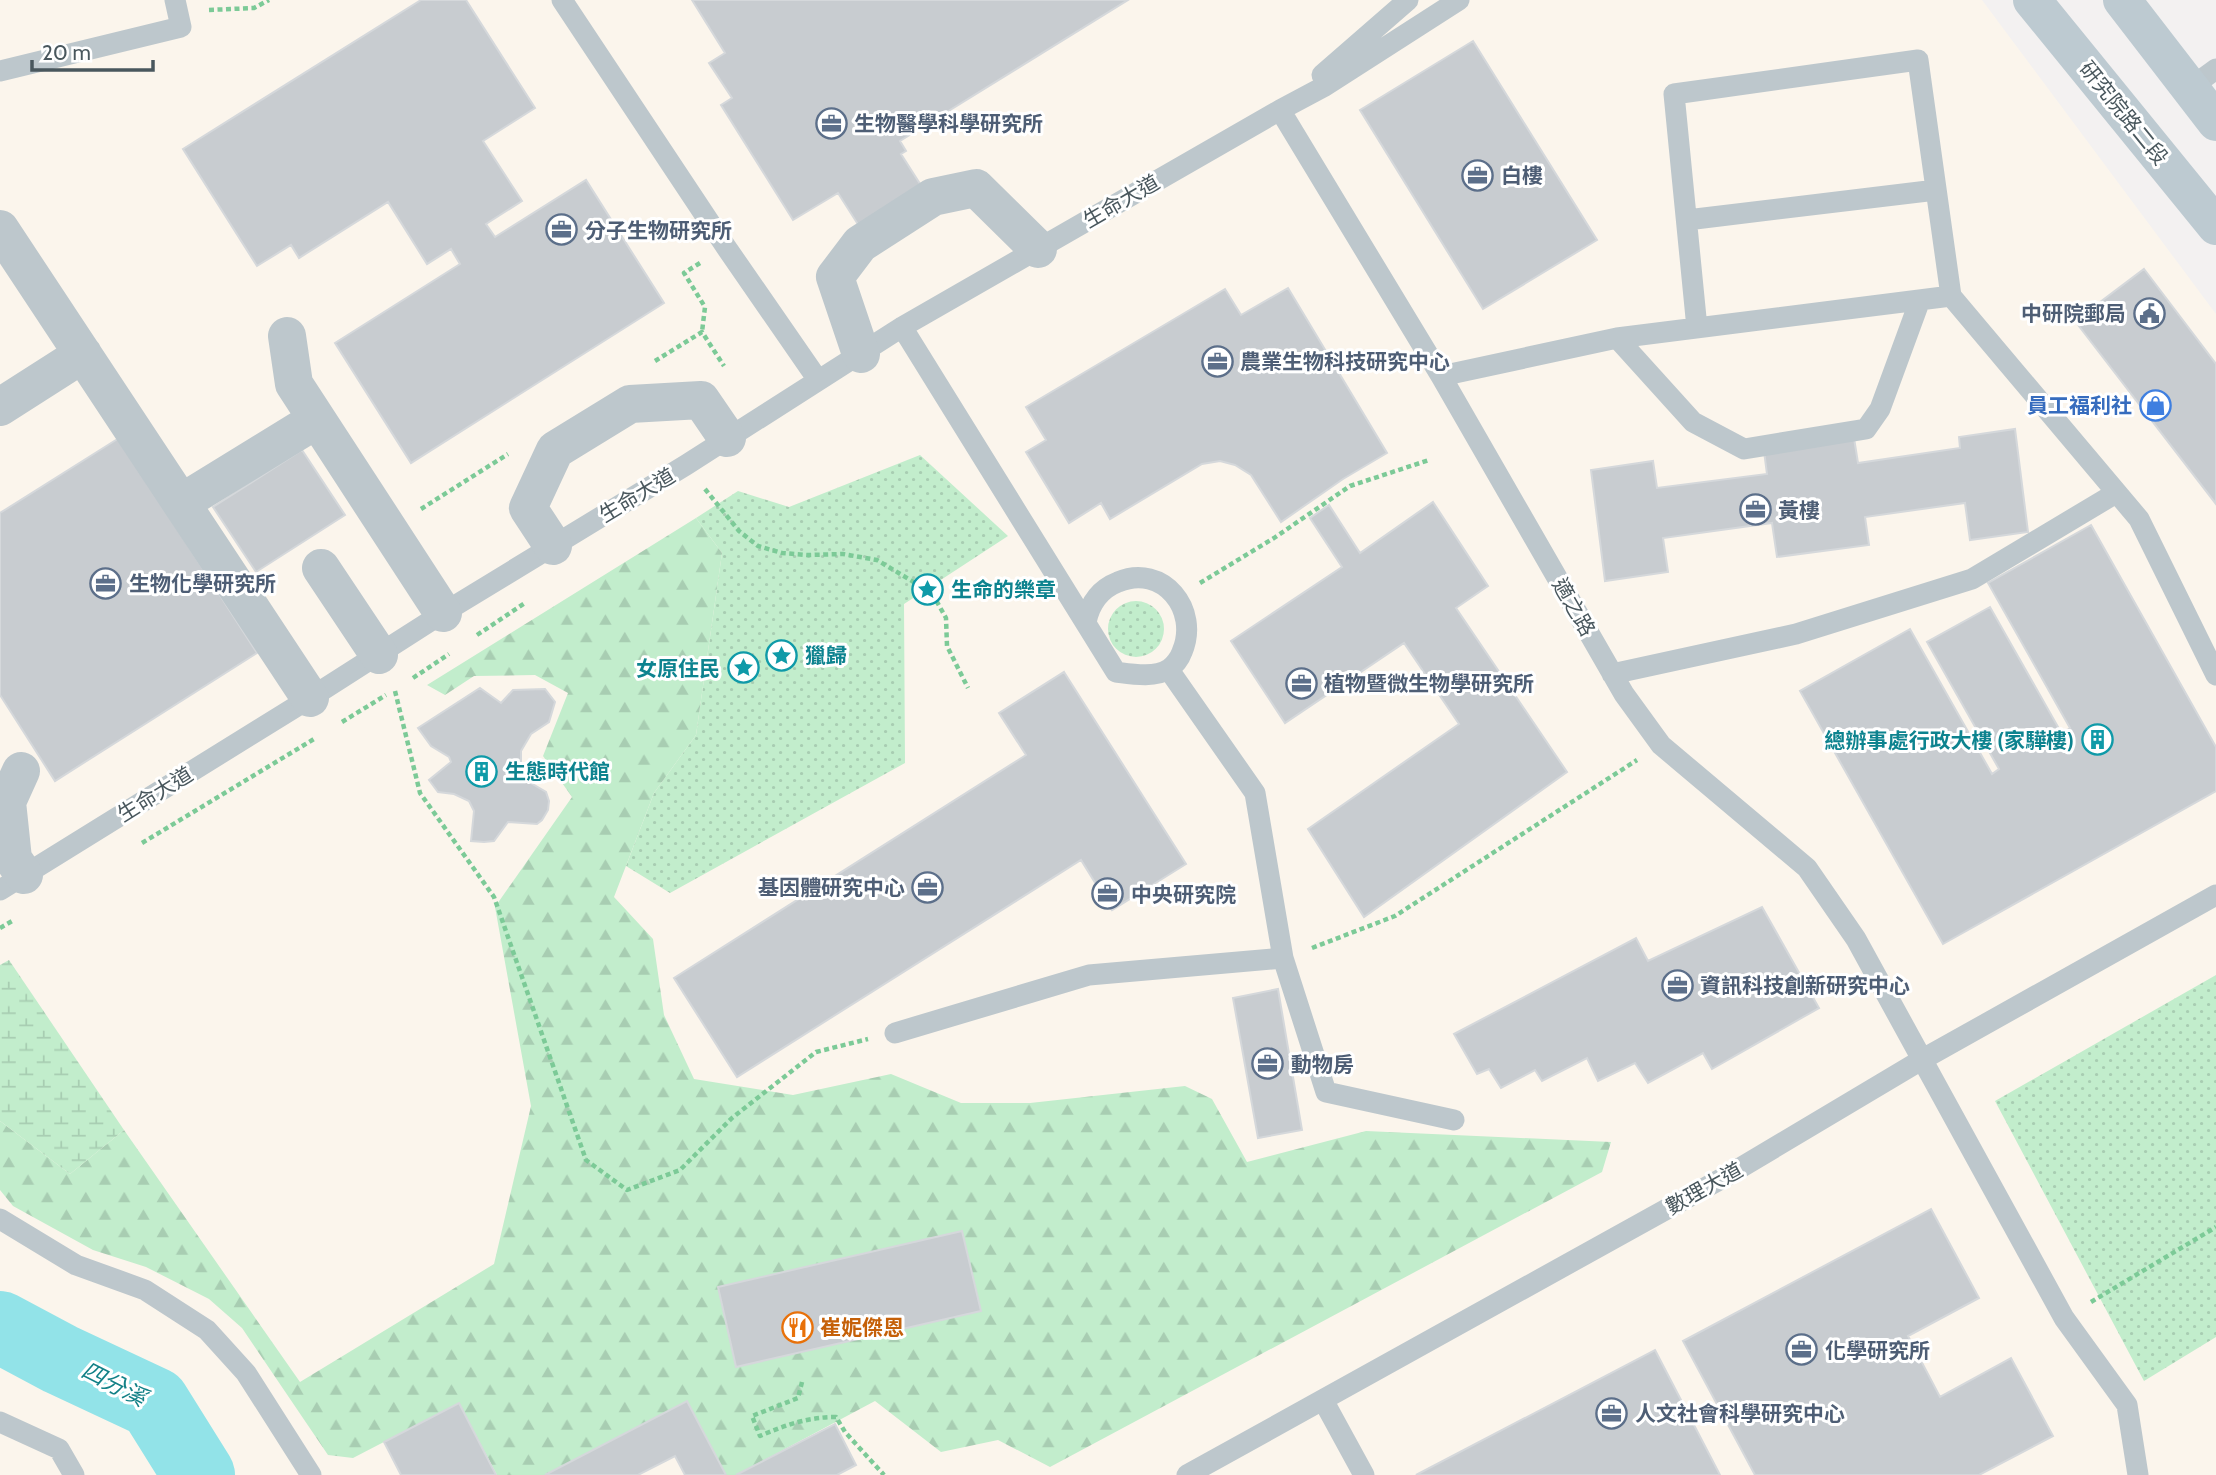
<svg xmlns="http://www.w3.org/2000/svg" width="2216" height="1475" viewBox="0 0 2216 1475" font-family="Cabin,'Noto Sans TC',sans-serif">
<defs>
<pattern id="grass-dots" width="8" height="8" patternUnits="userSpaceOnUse" patternTransform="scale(1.75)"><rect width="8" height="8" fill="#c2edcc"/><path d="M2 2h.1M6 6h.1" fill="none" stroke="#a8cdb2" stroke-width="1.8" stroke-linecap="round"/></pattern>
<pattern id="forest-firs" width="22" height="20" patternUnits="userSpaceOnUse" patternTransform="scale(1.75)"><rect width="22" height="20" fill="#c2edcc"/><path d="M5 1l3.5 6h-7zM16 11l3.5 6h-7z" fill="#a8cdb2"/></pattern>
<pattern id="wetland-marsh" width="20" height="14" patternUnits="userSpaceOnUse" patternTransform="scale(1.75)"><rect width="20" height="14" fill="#c2edcc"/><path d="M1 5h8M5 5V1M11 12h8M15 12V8" fill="none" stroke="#a8cdb2"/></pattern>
</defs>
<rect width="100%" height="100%" fill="#f3f1f1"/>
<!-- commercial -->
<path fill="#fbf5ec" d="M0 0H1982L2216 314V1475H0Z"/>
<!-- grass -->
<path fill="url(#grass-dots)" d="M920 455 1008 536 904 604 905 763 670 893 626 866 654 793 696 735 722 553 696 518 738 491 789 507Z
M1108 629a28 28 0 1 1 56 0a28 28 0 1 1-56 0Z
M2216 975V1337L2144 1381 1995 1101Z"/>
<!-- forest -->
<path fill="url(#forest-firs)" d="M696 518 722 553 696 735 654 793 614 897 653 939 664 1015 694 1079 793 1095 891 1074 961 1103H1030L1185 1086 1212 1099 1247 1162 1366 1131 1611 1142 1602 1172 1050 1467 998 1440 941 1452 875 1401 736 1475H726L687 1401 545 1475H497L459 1403 353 1458 328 1455 242 1328 209 1299 146 1267 93 1250 13 1206 0 1190V1121L70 1174 124 1130 300 1382 494 1264 531 1106 495 907 572 797 543 756 568 693 535 675 474 676 445 695 427 685Z"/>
<!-- wetland -->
<path fill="url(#wetland-marsh)" d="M9 960 124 1130 70 1174 0 1121V965Z"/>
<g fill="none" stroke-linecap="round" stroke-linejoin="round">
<!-- river -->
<path stroke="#92e3e8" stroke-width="72" d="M0 1327 60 1359 154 1403 199 1475"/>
</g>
<!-- building -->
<path fill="#c8ccd0" stroke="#d5d8db" stroke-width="2" d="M421 0H466L535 108 483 141 522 201 486 224 495 237 586 180 664 303 411 463 335 343 460 264 451 249 427 264 388 202 299 258 291 245 257 266 183 149Z
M692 0H1128L900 141 906 151 901 154 922 187 859 226 838 193 793 220 721 105 732 98 709 63 725 53Z
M1473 41 1597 240 1483 309 1360 110Z
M2144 269 2216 364V504L2075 321Z
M1288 288 1387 453 1343 479 1281 522 1251 475 1235 465 1220 461 1202 464 1110 519 1101 503 1069 523 1026 452 1046 440 1026 407 1225 289 1241 315Z
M2015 429 2028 532 1970 540 1965 503 1865 517 1869 545 1777 557 1772 523 1663 538 1668 572 1605 581 1591 470 1653 461 1657 488 1767 474 1764 451 1854 438 1858 463 1960 448 1959 437Z
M119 438 257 653 55 781 0 695V513Z
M302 450 345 515 256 572 213 507Z
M1433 502 1488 586 1456 608 1567 772 1364 917 1308 829 1459 724 1404 643 1285 723 1231 641 1342 567 1310 518 1329 505 1360 553Z
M2091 525 2216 747V791L1943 944 1800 691 1910 629 1992 774 1999 769 1927 642 1990 607 2062 734 2070 728 1988 583Z
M1064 672 1186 864 1112 910 1081 860 737 1077 674 978 1026 755 999 713Z
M480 688 501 703 513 690 545 689 555 702 549 722 531 734 521 751V762L531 783 546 792 549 801 548 810 542 820 537 824 508 822 494 841 484 842 471 841 474 811 469 801 454 794 438 792 429 780 451 762 449 757 431 746 418 728Z
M1762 907 1819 1008 1712 1069 1703 1053 1648 1083 1635 1063 1598 1081 1587 1058 1542 1081 1535 1070 1501 1088 1489 1069 1477 1074 1454 1034 1636 938 1648 961Z
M1278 989 1302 1130 1258 1138 1233 998Z
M1931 1209 1979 1298 1908 1336 1940 1397 2011 1358 2053 1436 1979 1475H1755L1683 1341Z
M962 1231 981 1311 736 1367 718 1287Z
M1655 1350 1720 1475H1416Z
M687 1401 726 1475H685L675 1456 638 1475H545Z
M459 1403 496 1475H401L384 1442Z
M835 1424 856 1465 837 1475H736Z"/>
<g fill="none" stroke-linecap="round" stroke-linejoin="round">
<!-- path -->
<path stroke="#7cca97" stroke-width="4.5" stroke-dasharray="5 3.5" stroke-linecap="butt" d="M209 10 254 8 269 0
M700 263 684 273 705 307 702 332
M655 361 702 332 724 366
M705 489 739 531 758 546 782 553 807 555 843 554 877 560 932 593 946 618 947 646 968 688
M421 509 508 454
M1200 583 1274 538 1350 486 1429 460
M477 635 525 603
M413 678 449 654
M395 691 420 793 494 897 586 1160 627 1190 680 1170 732 1118 816 1052 868 1039
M342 722 386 695
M142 843 314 739
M0 928 14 920
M1312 948 1395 916 1637 760
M2091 1302 2216 1227
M802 1382 798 1398 752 1416 760 1436C785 1425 808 1417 836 1417L845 1432 884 1475"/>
<!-- service -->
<path stroke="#bdc7cc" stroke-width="21" d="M562 0 726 247 818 380
M0 71 181 27 175 0
M1322 75 1408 0
M2190 88 2216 69
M1280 110 1441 376 1624 694 1661 745 1807 868 1856 939 2064 1318 2127 1405 2138 1475
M1687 220 1936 190
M902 327 1116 672C1132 674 1155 678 1169 669 1174 666 1180 658 1182 652 1200 610 1163 563 1118 582 1100 589 1090 603 1086 622
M1697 328 1674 94 1918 60 1951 296
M1617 338 1693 422 1744 449 1866 429 1880 409 1920 300
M1441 376 1617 338 1951 296 2139 519 2216 675
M1169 670 1255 793 1283 958 1326 1092 1454 1120
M1612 674 1796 634 1972 579 2116 493
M0 890 310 698 443 613 686 465 902 327 1280 110 1325 86 1459 0
M895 1033 1089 975 1283 958
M0 1219 76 1265 145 1290 207 1330 246 1373 311 1475
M1323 1400 1364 1475
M0 1422 59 1449 74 1475
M1187 1475 1730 1174 1923 1059 2216 895"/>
<!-- minor -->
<path stroke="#bdc7cc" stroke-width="38" d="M0 229 310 698
M287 336 294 384 443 613
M861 354 835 277 860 244 933 197 976 188 1038 249
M0 407 83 354
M181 503 316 420
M553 546 528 508 555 450 630 404 701 400 727 438
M321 568 379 655
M21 771 7 802 13 859 24 875"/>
<!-- secondary -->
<path stroke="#bdcad1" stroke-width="38" d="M2032 0 2216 226
M2122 0 2216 122"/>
</g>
<!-- icons -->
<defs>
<symbol id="office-ring" viewBox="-11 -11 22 22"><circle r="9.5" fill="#fff" stroke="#5c6f8a" stroke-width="1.5"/><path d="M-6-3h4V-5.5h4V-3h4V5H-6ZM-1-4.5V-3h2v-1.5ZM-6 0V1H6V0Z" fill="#5c6f8a"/></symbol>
<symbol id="civic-ring" viewBox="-11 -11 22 22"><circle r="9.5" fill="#fff" stroke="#5c6f8a" stroke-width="1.5"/><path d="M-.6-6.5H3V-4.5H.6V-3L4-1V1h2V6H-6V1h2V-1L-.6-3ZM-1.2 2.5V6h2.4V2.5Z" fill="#5c6f8a"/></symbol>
<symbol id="shop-ring" viewBox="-11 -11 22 22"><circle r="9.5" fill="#fff" stroke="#3f7fe0" stroke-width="1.5"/><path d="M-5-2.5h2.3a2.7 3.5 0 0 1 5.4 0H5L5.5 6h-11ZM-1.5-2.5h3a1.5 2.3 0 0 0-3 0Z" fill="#3f7fe0"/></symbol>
<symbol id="sight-ring" viewBox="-11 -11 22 22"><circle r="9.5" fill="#fff" stroke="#0f9aa8" stroke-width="1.5"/><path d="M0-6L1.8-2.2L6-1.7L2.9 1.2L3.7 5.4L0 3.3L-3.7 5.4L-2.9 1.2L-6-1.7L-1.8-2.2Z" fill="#0f9aa8"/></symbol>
<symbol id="building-ring" viewBox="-11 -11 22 22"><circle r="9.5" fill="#fff" stroke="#0f9aa8" stroke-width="1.5"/><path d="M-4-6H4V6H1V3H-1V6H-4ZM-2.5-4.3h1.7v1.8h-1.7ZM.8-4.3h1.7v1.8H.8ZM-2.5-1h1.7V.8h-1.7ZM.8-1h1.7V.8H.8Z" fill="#0f9aa8"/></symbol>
<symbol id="restaurant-ring" viewBox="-11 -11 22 22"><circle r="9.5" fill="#fff" stroke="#e8710a" stroke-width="1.5"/><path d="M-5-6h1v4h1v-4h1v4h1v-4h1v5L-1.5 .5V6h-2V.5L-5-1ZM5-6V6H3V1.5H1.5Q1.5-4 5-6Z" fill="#e8710a"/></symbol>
</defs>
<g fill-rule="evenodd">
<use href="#office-ring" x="814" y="106" width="35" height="35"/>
<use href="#office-ring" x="1460" y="158" width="35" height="35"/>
<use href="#office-ring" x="544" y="212" width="35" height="35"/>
<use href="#civic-ring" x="2132" y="296" width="35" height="35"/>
<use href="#office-ring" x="1200" y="344" width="35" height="35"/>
<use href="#shop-ring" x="2138" y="388" width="35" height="35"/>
<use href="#office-ring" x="1738" y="492" width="35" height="35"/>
<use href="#office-ring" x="88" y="566" width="35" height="35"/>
<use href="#sight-ring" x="910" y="572" width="35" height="35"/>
<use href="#sight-ring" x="764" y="638" width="35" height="35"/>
<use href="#sight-ring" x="726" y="650" width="35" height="35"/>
<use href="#office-ring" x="1284" y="666" width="35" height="35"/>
<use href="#building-ring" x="2080" y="722" width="35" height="35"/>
<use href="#building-ring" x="464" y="754" width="35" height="35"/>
<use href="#office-ring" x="910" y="870" width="35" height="35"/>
<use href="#office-ring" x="1090" y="876" width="35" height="35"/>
<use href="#office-ring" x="1660" y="968" width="35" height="35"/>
<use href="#office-ring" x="1250" y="1046" width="35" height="35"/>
<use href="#restaurant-ring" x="780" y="1310" width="35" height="35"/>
<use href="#office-ring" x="1784" y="1332" width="35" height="35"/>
<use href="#office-ring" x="1594" y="1396" width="35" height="35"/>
</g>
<g text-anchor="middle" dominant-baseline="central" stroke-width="6" stroke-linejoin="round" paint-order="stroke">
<!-- street labels -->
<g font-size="21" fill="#49575d" stroke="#fff">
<text transform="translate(2124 113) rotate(51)">研究院路二段</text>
<text transform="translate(1121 201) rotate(-30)">生命大道</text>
<text transform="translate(637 495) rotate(-31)">生命大道</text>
<text transform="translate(1574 607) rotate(60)">適之路</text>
<text transform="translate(155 794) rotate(-32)">生命大道</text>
<text transform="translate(1704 1188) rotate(-29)">數理大道</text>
</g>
<!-- service labels -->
<g font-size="21" font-weight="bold" fill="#4e5e75" stroke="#fff" text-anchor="start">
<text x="854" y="123">生物醫學科學研究所</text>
<text x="1501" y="175">白樓</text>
<text x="585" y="230">分子生物研究所</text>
<text x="2126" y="313" text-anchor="end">中研院郵局</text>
<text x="1240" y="361">農業生物科技研究中心</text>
<text x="1778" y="510">黃樓</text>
<text x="129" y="583">生物化學研究所</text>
<text x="1324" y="683">植物暨微生物學研究所</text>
<text x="905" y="887" text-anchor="end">基因體研究中心</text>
<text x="1131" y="894">中央研究院</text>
<text x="1700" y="985">資訊科技創新研究中心</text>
<text x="1291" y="1064">動物房</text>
<text x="1825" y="1350">化學研究所</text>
<text x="1635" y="1413">人文社會科學研究中心</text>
</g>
<!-- shop labels -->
<g font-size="21" font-weight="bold" fill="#366cbe" stroke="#fff" text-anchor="end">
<text x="2132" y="405">員工福利社</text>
</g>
<!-- culture labels -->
<g font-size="21" font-weight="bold" fill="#0d838f" stroke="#fff" text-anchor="start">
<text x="951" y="589">生命的樂章</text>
<text x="805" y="655">獵歸</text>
<text x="720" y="668" text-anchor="end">女原住民</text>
<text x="2074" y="740" text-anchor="end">總辦事處行政大樓 (家驊樓)</text>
<text x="505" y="771">生態時代館</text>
</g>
<!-- food labels -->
<g font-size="21" font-weight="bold" fill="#c56008" stroke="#fff" text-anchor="start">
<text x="820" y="1327">崔妮傑恩</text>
</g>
<!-- water labels -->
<g font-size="23" font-style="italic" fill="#138187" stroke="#fff">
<text transform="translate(114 1384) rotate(27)">四分溪</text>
</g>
</g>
<!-- scale -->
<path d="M32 60v10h121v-10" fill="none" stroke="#49575d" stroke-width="3.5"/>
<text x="42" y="60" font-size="21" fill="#49575d" stroke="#ffffff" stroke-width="5" paint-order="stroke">20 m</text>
</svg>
